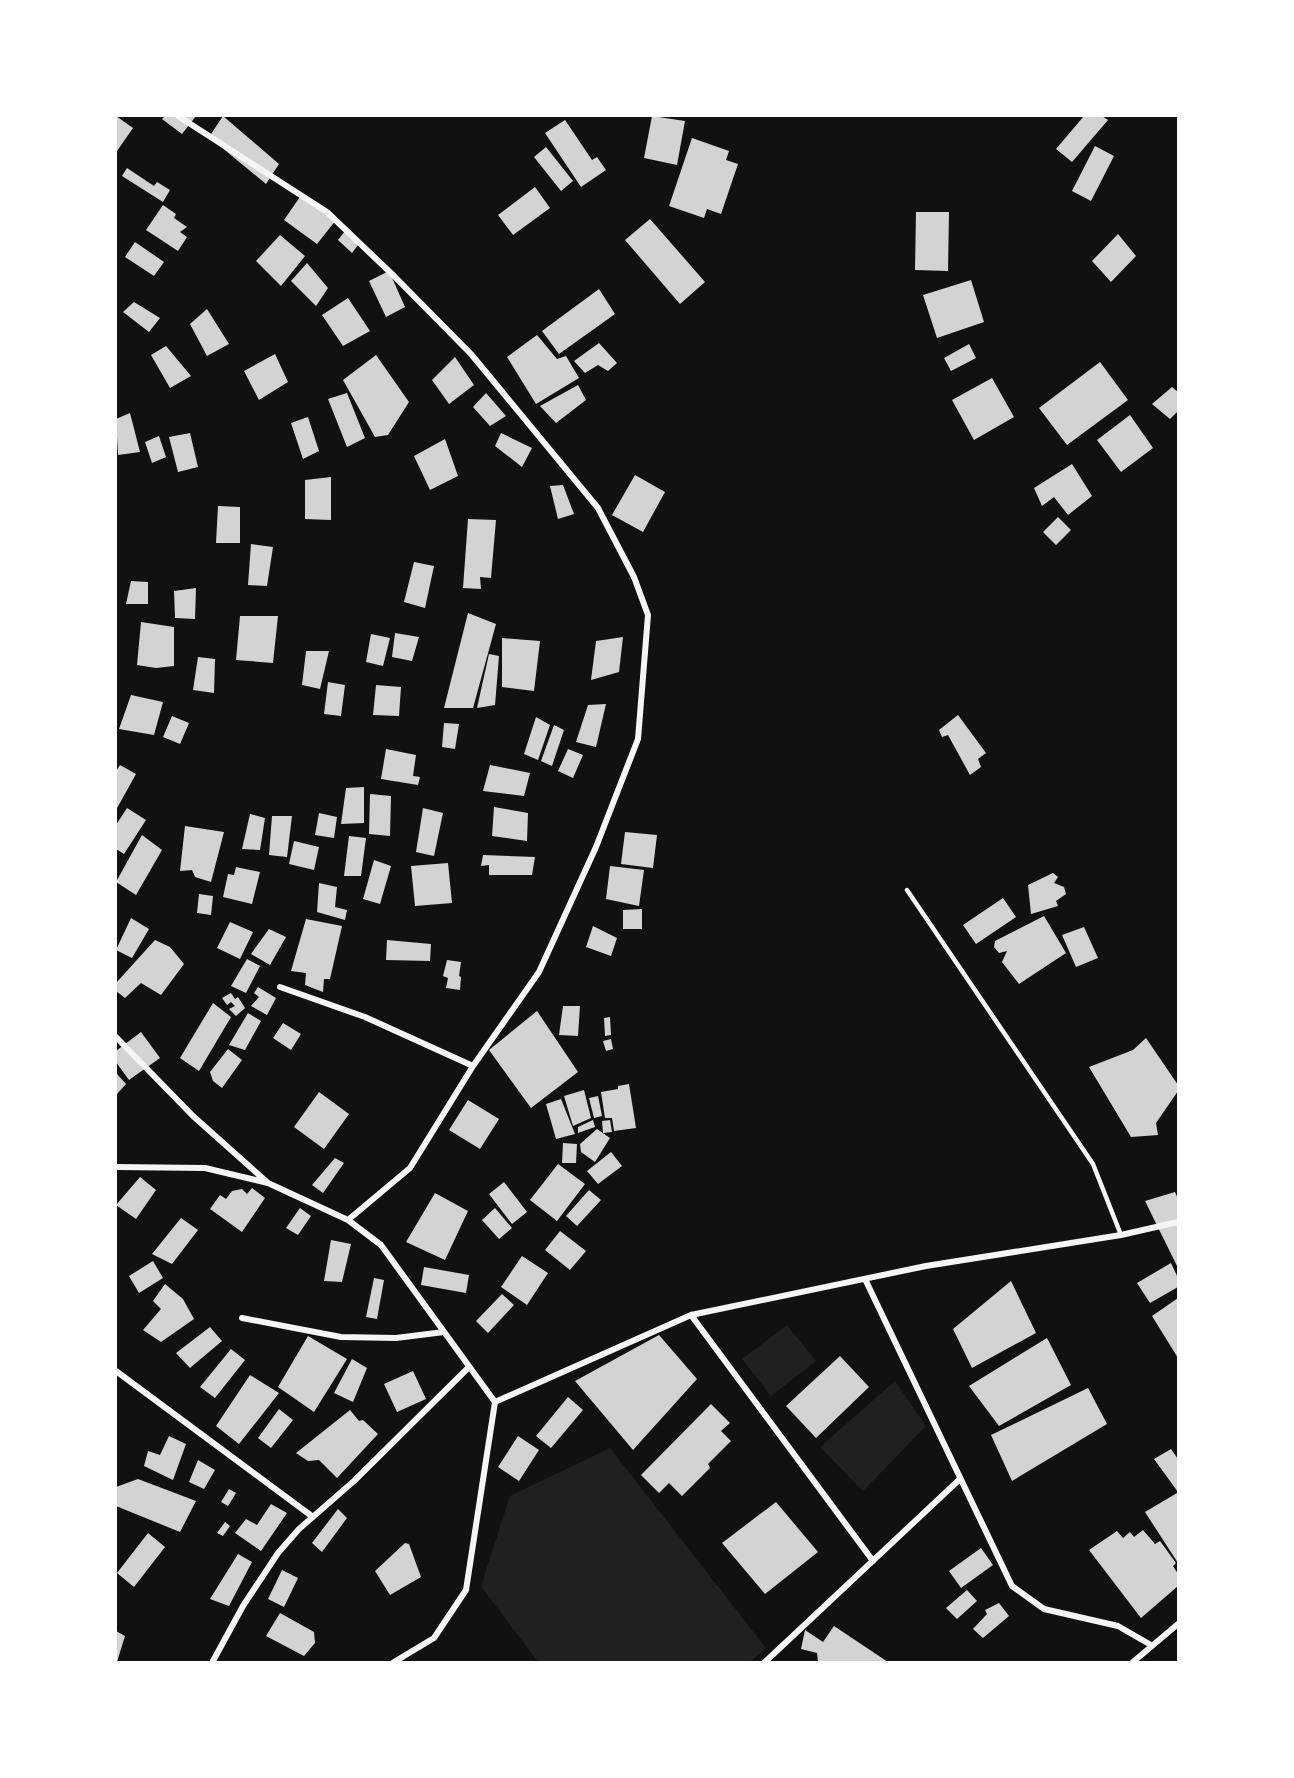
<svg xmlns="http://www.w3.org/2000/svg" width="1294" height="1778" viewBox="0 0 1294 1778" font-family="Roboto,sans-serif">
<rect width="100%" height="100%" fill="#111"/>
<!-- green -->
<path fill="#202020" d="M787 1325 816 1361 771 1396 742 1359Z
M895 1381 926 1426 863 1491 820 1447Z
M610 1448 766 1648 750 1662H538L481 1586 510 1496Z"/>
<!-- building -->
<path fill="#d3d3d3" d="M116 116 133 128 117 151H116Z
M165 116H196L182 134 162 119Z
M223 116 279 164 266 184 209 137Z
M652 116 685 121 677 165 644 158Z
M1084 116H1102L1108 120 1072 162 1056 149Z
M565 120 592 160 597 157 606 170 581 187 545 133Z
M692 138 729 151 726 160 738 164 721 214 707 209 704 218 669 206Z
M1095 146 1114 156 1091 201 1072 191Z
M546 147 573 181 561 191 534 157Z
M127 168 154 186 157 182 170 190 163 202 122 176Z
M535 187 550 208 513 235 498 215Z
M302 194 336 220 317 244 284 220Z
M163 205 176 214 174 218 187 227 180 232 187 237 178 251 146 230Z
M916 212H949L948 271 915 270Z
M650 219 705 282 680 304 625 240Z
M345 231 358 245 352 253 338 240Z
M1118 234 1136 256 1111 282 1092 261Z
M280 235 305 256 281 286 256 261Z
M135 242 164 262 154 276 125 257Z
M307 263 328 288 316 306 291 281Z
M389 271 405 307 386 317 369 281Z
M971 280 984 322 937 338 923 295Z
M599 289 615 314 559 354 542 331Z
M348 298 370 331 343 346 322 315Z
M134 302 160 318 149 332 123 312Z
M207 309 229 344 207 356 190 324Z
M537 335 557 359 566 356 579 378 536 404 507 357Z
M599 343 617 363 608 371 598 365 585 373 574 361Z
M969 344 976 358 951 371 944 358Z
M166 346 191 376 170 388 151 355Z
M275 354 288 382 259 400 244 371Z
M376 355 409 402 388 435 375 437 343 380Z
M455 357 474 385 449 404 432 380Z
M1100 362 1128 400 1067 445 1039 408Z
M992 378 1014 417 974 440 952 400Z
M578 385 586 400 556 423 540 406Z
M1172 387 1178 392V411L1170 419 1152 404Z
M347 393 365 438 347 447 328 399Z
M486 393 506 416 490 426 473 407Z
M130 413 140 452 118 455 116 419Z
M1130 415 1153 448 1121 472 1097 440Z
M308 417 319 451 303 459 291 423Z
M190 433 198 467 178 472 169 437Z
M501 433 532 448 522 467 495 446Z
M159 436 166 457 152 463 145 442Z
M445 439 458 476 430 490 414 456Z
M1072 464 1092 496 1068 515 1054 497 1042 506 1034 488Z
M635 475 665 492 643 532 612 515Z
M331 477V520L305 519V480Z
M563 485 574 514 558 519 550 486Z
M218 506 240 507V543H216Z
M1058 517 1071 530 1056 545 1043 532Z
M468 519 496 520 491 578 480 577 481 589 463 588Z
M251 544 273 547 267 586 248 585Z
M414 562 434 566 425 608 404 602Z
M131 581 148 582V604H126Z
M196 588 195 619 175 618 174 591Z
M468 613 496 624 473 708H444Z
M240 616H278L273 663 236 660Z
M141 622 174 627V666L156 668 137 665Z
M395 633 419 637 412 661 392 657Z
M371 634 390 638 383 666 366 662Z
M623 637 619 672 591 680 596 641Z
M502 638 540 641 534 691 502 687Z
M306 651H329L320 689 302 685Z
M489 654 499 656 495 705 477 708Z
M198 657 215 659 214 693 193 690Z
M328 682 345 685 341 716 324 714Z
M376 685 401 687 399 716 373 715Z
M131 695 163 702 154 735 119 729Z
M606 704 596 747 576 742 588 705Z
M958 715 986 753 978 759 981 767 970 775 948 735 942 737 939 730Z
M172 716 189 723 180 744 163 737Z
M536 717 550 725 538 760 524 754Z
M444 723 459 724 455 749 442 747Z
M554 725 564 730 552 766 541 761Z
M386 749 416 755 413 776 420 777 418 785 381 779Z
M568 749 583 755 573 778 558 771Z
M120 765 136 774 116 810V771Z
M490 765 530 773 524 796 483 791Z
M364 787V823L341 824 346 788Z
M370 794 391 796 390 836 369 834Z
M494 807 528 813 527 841 492 836Z
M127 808 146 820 124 854 116 849V825Z
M423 808 443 813 434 856 416 852Z
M319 813 337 817 334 838 315 835Z
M250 814 265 818 260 850 242 849Z
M272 816H292L287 857 269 855Z
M185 826 224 832 211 882 195 877 192 870 180 871Z
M625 832 657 835 653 868 621 864Z
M142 835 162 850 136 895 116 882Z
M349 836 366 838 361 876H344Z
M294 841 319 847 314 870 289 864Z
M483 855 535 857 532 875H489V865L481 866Z
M374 860 391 866 380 904 363 899Z
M448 863 452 903 415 906 411 866Z
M610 866 644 870 639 906 606 899Z
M236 867 260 872 252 904 223 897 228 874 234 875Z
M1053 873 1058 877 1054 883 1064 887 1066 894 1056 901 1058 906 1031 914 1028 885Z
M319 883 337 887 335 907 347 910 345 920 317 912Z
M199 894 213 896 211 915 197 913Z
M1003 898 1016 917 976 944 963 925Z
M642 909V929H623V910Z
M1044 916 1066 953 1019 984 1002 962 1007 951 999 953 994 947 995 941Z
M131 918 149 929 132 958 116 950Z
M306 919 342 926 330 979H324L323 992 305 985 306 973 291 971Z
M230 922 253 932 240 959 217 948Z
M593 926 617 938 611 956 586 947Z
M1084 927 1098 958 1076 967 1062 935Z
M269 929 286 937 270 965 251 954Z
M155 940 170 947 184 964 161 995 141 983 125 998 116 991V983Z
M387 940 431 944 430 961 386 960Z
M247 959 260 966 246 993 231 986Z
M447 960 461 962 459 976 461 977 460 990 446 988 448 978 443 976Z
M258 987 276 998 267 1015 251 1006 259 997 254 993Z
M231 993 235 999 238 997 245 1008 236 1016 229 1009 235 1006 231 1002 227 1005 222 998Z
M213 1003 231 1017 199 1071 180 1058Z
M563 1006H580L578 1036 559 1035Z
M537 1011 578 1072 531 1108 489 1050Z
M248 1013 261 1021 245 1050 229 1045Z
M610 1017 611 1035 605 1036 604 1018Z
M283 1023 301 1034 291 1050 273 1038Z
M141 1032 160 1058 129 1080 116 1062V1051Z
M1146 1038 1178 1085V1091L1156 1123 1158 1135 1131 1137 1089 1067 1133 1050Z
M611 1039 613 1049 606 1051 603 1041Z
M228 1049 242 1060 222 1088 213 1081 210 1072Z
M116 1073 126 1084 116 1095Z
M629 1084 636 1128 614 1131 612 1118H605L601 1092 618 1089V1086Z
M584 1090 591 1118 573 1126 564 1096Z
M319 1092 349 1114 324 1149 294 1127Z
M598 1096 602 1116 594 1118 589 1098Z
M561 1099 575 1134 556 1139 546 1104Z
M468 1100 499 1119 480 1149 449 1130Z
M593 1120 595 1127 578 1133V1127Z
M610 1120 612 1132 603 1133 602 1121Z
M597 1129 610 1138 595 1162 581 1152 580 1144Z
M563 1143 577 1144 576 1163H562Z
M611 1152 622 1166 598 1184 587 1171Z
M335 1158 344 1163 323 1193 312 1185Z
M558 1164 585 1184 557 1221 530 1200Z
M140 1177 156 1190 136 1219 116 1205Z
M504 1182 527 1212 512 1224 489 1194Z
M252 1188 265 1198 242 1232 210 1209 220 1195 226 1199 232 1191 242 1189 247 1194Z
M589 1190 601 1200 577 1226 566 1216Z
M1175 1192 1178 1199V1268L1145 1201Z
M435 1193 468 1211 445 1260 406 1242Z
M300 1208 311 1216 298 1235 286 1228Z
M495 1208 512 1228 499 1239 482 1220Z
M181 1218 198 1230 172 1264 152 1254Z
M560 1231 586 1251 570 1270 545 1250Z
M331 1240 351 1244 342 1282 324 1281Z
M522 1256 548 1273 527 1305 501 1287Z
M153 1261 163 1278 139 1293 129 1276Z
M1171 1263 1178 1278V1287L1150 1303 1137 1283Z
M424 1267 469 1275 466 1293 421 1285Z
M374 1278 384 1280 377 1319 366 1317Z
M1011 1281 1036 1333 972 1368 953 1329Z
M165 1284 183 1299 194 1319 161 1342 143 1330 161 1309 153 1301Z
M502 1294 514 1305 488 1333 476 1321Z
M1178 1298V1358L1152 1316Z
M210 1327 222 1341 190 1368 176 1353Z
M659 1335 697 1379 633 1450 575 1381Z
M308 1336 347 1359 314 1412 278 1387Z
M1047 1338 1071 1385 999 1426 969 1386Z
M231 1349 245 1360 215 1398 200 1387Z
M840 1356 869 1387 816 1438 786 1406Z
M352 1359 367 1368 353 1402 334 1393Z
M413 1371 426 1399 397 1412 384 1384Z
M250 1375 279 1393 239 1444 216 1426Z
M1088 1388 1107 1424 1012 1481 991 1435Z
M568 1397 583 1410 551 1448 536 1436Z
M711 1404 730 1423 721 1431 731 1441 708 1464 710 1468 682 1496 669 1483 659 1493 641 1475Z
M279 1409 293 1420 271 1448 258 1438Z
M350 1410 359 1421 363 1420 378 1434 337 1478 319 1460 308 1461 296 1453Z
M169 1436 186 1444 173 1480 144 1466 148 1451 160 1455Z
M518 1436 539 1450 519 1481 498 1467Z
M1171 1449 1178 1459V1492L1154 1459Z
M198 1460 215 1470 204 1489 189 1482Z
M138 1479 196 1501 180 1532 116 1506V1487Z
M229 1489 236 1493 228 1506 221 1502Z
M1177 1493 1178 1495V1563L1145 1512Z
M776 1502 818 1552 765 1594 722 1543Z
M271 1504 287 1513 261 1551 235 1533 246 1519 257 1525Z
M338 1509 347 1518 322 1552 312 1543Z
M225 1522 230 1526 223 1536 217 1533Z
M1143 1530 1155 1544 1160 1541 1176 1563 1173 1566 1178 1574V1586L1141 1618 1089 1550 1117 1531 1123 1538 1130 1532 1134 1537Z
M148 1533 165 1547 134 1587 117 1573Z
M405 1543 409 1544 421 1577 390 1595 375 1571Z
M981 1548 993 1565 961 1588 949 1571Z
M238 1554 252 1562 229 1606 210 1599Z
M282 1570 298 1578 284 1607 268 1599Z
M967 1590 977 1601 957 1619 946 1608Z
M999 1603 1009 1616 983 1638 973 1629 987 1614 985 1610Z
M280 1613 314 1632 315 1643 304 1656 266 1636Z
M834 1626 888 1662H818L817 1653 801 1649 805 1630 823 1642Z
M116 1631 125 1636 117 1662H116Z"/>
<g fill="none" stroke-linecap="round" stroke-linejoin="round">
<!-- service -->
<path stroke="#f5f5f5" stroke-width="4.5" d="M907 890 1093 1164 1121 1235"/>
<!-- minor -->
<path stroke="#f5f5f5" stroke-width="6" d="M178 116 327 212 394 276 471 354 598 508 634 577 648 615 638 739 596 847 539 972 473 1066 410 1168 348 1220 381 1245 495 1402
M280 987 365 1017 473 1066
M116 1037 193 1116 268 1183
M116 1167 205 1168 268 1183 348 1220
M865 1279 1012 1586 1044 1609 1118 1626 1151 1645
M691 1315 873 1561
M242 1318 341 1337 396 1338 444 1332
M116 1371 313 1517
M495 1402 691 1315 926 1266 1121 1235 1178 1222
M213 1661 243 1606 278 1553 299 1529 354 1481 469 1367
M394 1662 434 1638 466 1590 495 1402
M765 1662 960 1479
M1133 1662 1178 1624"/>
</g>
<!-- border -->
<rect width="1294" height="1778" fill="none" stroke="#ffffff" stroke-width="234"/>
</svg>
